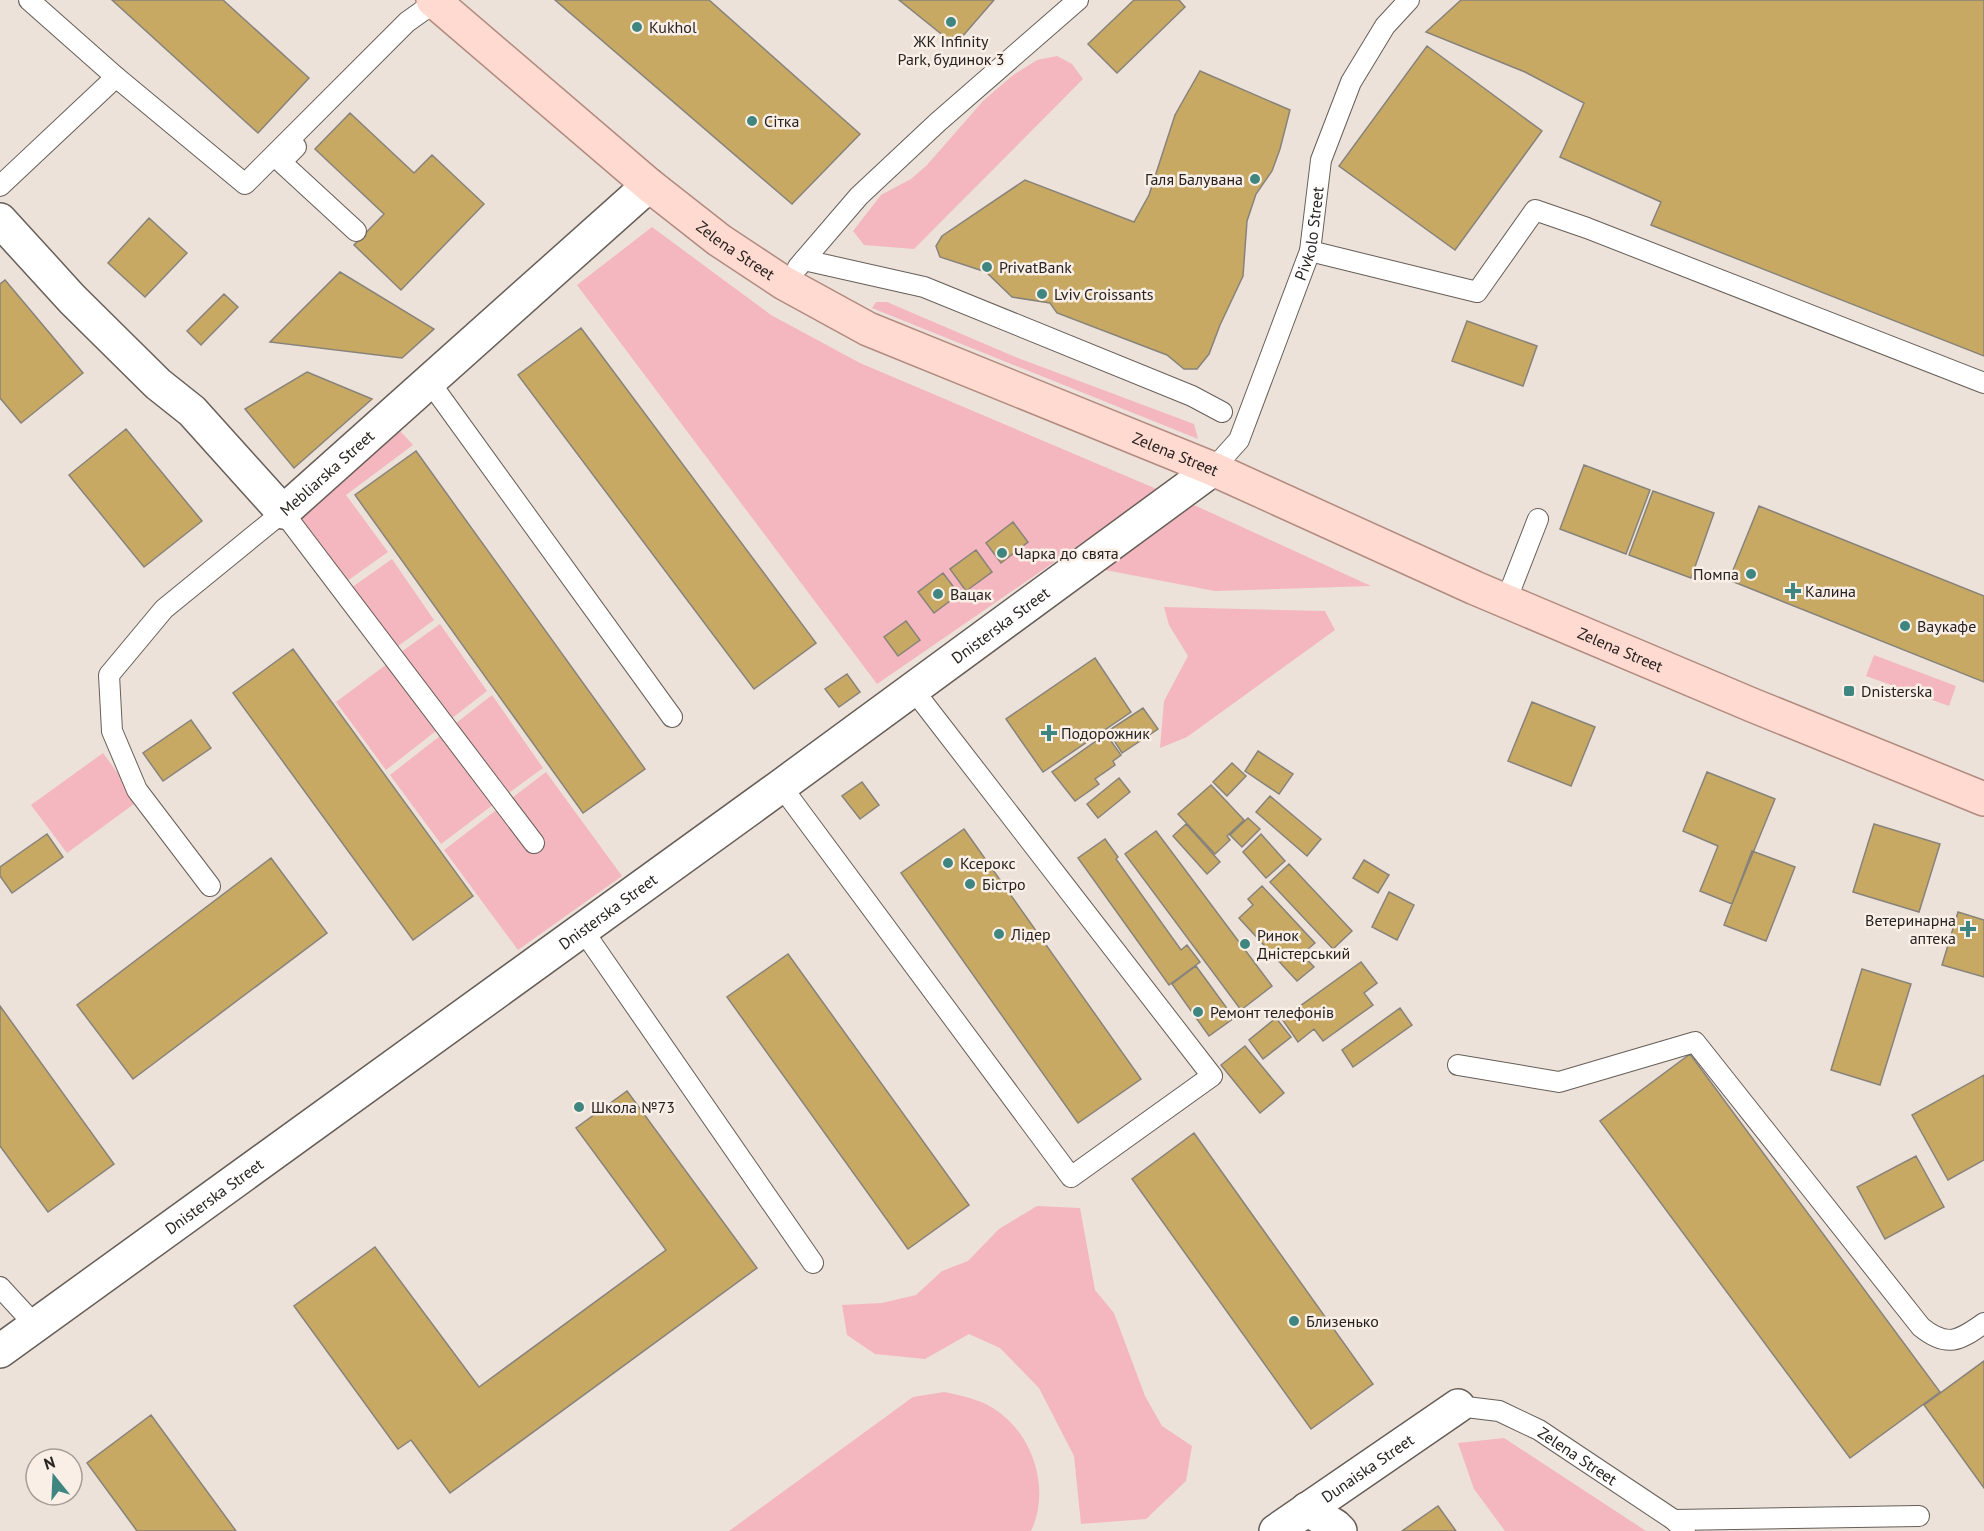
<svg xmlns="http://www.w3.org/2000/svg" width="1984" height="1531" viewBox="0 0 1984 1531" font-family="'PT Sans',sans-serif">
<rect width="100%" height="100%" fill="#ece2da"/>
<!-- green -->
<path fill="#f4b7bf" d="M1057 56 1072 64 1083 79 914 249 864 245 853 231 881 195 911 179 927 165 983 101 1013 75 1037 60Z
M652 227 771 315 860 363 1159 490 877 684 577 285Z
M876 302H887L1013 356 1194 424 1198 439 872 308Z
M390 420 413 445 346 495 388 552 343 584 287 512Z
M1194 505 1371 586 1215 591 1105 570Z
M392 559 434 620 394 649 348 590Z
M1164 607 1325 611 1335 630 1187 737 1160 748 1164 701 1188 656 1169 625Z
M440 624 487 691 447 722 397 655Z
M1874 655 1956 686 1949 706 1866 676Z
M391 661 441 727 386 770 336 702Z
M492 695 543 768 503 797 451 727Z
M445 732 498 801 441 844 390 775Z
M103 753 138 801 67 853 31 805Z
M546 772 622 876 518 950 444 850Z
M1037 1206 1080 1208 1095 1290 1114 1313 1145 1396 1162 1426 1192 1446 1186 1481 1146 1519 1081 1524 1074 1456 1039 1388 1000 1348 969 1334 925 1359 875 1354 847 1335 842 1305 882 1303 916 1295 942 1271 968 1261 999 1229Z
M944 1392C964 1396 984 1400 1000 1413 1035 1439 1050 1492 1031 1531H729L913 1397Z
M1504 1438 1646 1531H1505L1474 1489 1458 1443Z"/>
<!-- building -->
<path fill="#c7a964" stroke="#88837a" stroke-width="1.5" d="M112 0H223L309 78 258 133Z
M555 0H709L860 134 792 204Z
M899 0H994L955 45Z
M1134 0H1179L1185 7 1117 73 1088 44Z
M1461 0H1984V356L1651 225 1661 202 1560 157 1584 103 1525 72 1426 32Z
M1427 46 1542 131 1455 250 1339 166Z
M1200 71 1290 110 1280 149 1272 171 1256 194 1247 221 1243 276 1220 325 1209 354 1197 369H1184L1167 355 1057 313 1050 303 1012 297 986 272 940 257 936 246 942 236 1025 180 1134 222 1149 195 1175 115Z
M350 113 414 173 432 155 484 204 401 290 354 245 384 214 315 149Z
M149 218 187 253 145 297 108 263Z
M340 272 434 329 402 358 270 342Z
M5 280 83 373 21 423 0 398V284Z
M224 294 238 307 201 345 187 331Z
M1467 321 1537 346 1523 386 1452 361Z
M581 328 816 643 754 689 518 375Z
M307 372 372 399 294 468 245 409Z
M126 429 202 521 144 567 69 475Z
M416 451 645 769 583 813 355 495Z
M1584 465 1650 490 1626 554 1560 529Z
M1653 491 1714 513 1691 578 1629 555Z
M1759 506 1984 596V682L1729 580Z
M1013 522 1028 542 1001 563 986 543Z
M976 550 992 572 966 591 950 569Z
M943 573 959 594 934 613 918 592Z
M906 621 920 640 898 656 884 637Z
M293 649 473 896 413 940 233 693Z
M1095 658 1131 712 1043 772 1006 719Z
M847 674 860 692 839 707 825 689Z
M1532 702 1595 727 1571 786 1508 761Z
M1143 708 1158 729 1122 753 1108 731Z
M191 720 211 748 163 781 143 753Z
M1106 734 1121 755 1113 761 1115 765 1095 779 1099 784 1075 801 1052 772Z
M1258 751 1293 774 1279 794 1245 771Z
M1232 763 1246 776 1227 796 1213 782Z
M1707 772 1775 799 1732 904 1700 891 1718 846 1683 831Z
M1119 778 1130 792 1098 818 1087 804Z
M862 782 879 805 860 819 842 796Z
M1211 785 1244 820 1227 836 1230 840 1215 854 1178 814Z
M1270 796 1321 839 1307 856 1256 812Z
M1248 818 1260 829 1242 847 1230 835Z
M1186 824 1220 862 1207 874 1173 836Z
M1874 824 1940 844 1919 912 1853 892Z
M964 829 1141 1079 1078 1123 901 873Z
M1156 831 1272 986 1241 1010 1125 854Z
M47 834 63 857 12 893 0 876V867Z
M1261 834 1285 861 1266 878 1243 852Z
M1105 839 1118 857 1116 859 1181 950 1187 945 1200 962 1169 985 1078 858Z
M1752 851 1795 867 1766 941 1724 925Z
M271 858 327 933 133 1079 77 1005Z
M1364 860 1389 875 1378 893 1353 878Z
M1289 864 1352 931 1333 949 1270 882Z
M1262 886 1315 943 1302 954 1314 967 1297 981 1239 918 1253 905 1248 899Z
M1389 892 1414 905 1397 940 1372 927Z
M1958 912 1984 920V977L1942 965Z
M788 954 969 1205 908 1249 727 997Z
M1361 962 1377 983 1364 993 1373 1005 1323 1041 1314 1029 1298 1042 1282 1019Z
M1196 966 1234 1018 1209 1036 1172 984Z
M1862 969 1911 984 1880 1085 1831 1070Z
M0 1006 114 1164 48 1212 0 1146Z
M1400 1008 1412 1025 1353 1067 1342 1050Z
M1276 1018 1291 1037 1263 1059 1249 1040Z
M1245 1046 1284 1093 1260 1113 1221 1065Z
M1690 1054 1940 1392 1850 1458 1600 1121Z
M1984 1075V1160L1948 1180 1912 1115Z
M627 1091 757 1268 450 1493 411 1440 398 1449 294 1306 375 1247 479 1387 666 1250 576 1128Z
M1194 1133 1373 1384 1311 1429 1132 1179Z
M1916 1156 1944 1207 1885 1239 1857 1187Z
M1984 1361V1488L1924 1405Z
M151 1415 236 1531H137L129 1520 87 1463Z
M1438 1506 1456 1531H1402Z"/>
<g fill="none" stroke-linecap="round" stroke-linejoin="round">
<defs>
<g id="service">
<path d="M29 0 116 77 245 184 407 22 435 2"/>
<path d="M296 147 281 162 356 231"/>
<path d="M0 186 116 77"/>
<path d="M1310 251 1477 292 1535 210 1587 228 1984 383"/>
<path d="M804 260 924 287 1192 396 1222 412"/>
<path d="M798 267 859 196 938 122 1078 0"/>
<path d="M429 381 672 717"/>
<path id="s1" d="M1213 469 1239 440 1310 251 1321 160 1351 82 1385 26 1409 0"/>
<path d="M1506 601 1538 519"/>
<path d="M781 786 1071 1177 1212 1076 922 701 911 691"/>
<path d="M210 886 137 790 112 731 109 675 164 609 283 512 534 843"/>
<path d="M582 929 813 1263"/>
<path d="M1458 1065 1559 1082 1695 1042 1921 1327C1947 1348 1959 1341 1984 1323"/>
<path d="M0 1287 35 1325"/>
<path id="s2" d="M1458 1406 1499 1411 1539 1430 1674 1520 1685 1531"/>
<path d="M1674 1520 1919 1516"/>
</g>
<g id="minor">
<path id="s3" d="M0 220 72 299 158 384 192 411 283 512 649 185"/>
<path d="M1307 1509 1335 1526 1340 1531"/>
<path id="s4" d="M1276 1531 1458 1406"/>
</g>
<g id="tertiary">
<path id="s5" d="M0 1351 781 786 1213 469"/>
</g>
<g id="primary">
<path id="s6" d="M433 0 649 185 719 240 784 283 868 329 1213 469 1475 588 1752 705 1984 799"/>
</g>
</defs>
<!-- service casing -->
<use href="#service" stroke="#665e57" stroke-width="22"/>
<!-- minor casing -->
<use href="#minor" stroke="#665e57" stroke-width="36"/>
<!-- tertiary casing -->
<use href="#tertiary" stroke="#665e57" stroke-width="36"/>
<!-- primary casing -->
<use href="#primary" stroke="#b28a7f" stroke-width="36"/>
<!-- service -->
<use href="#service" stroke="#fff" stroke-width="20"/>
<!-- minor -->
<use href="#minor" stroke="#fff" stroke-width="33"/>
<!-- tertiary -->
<use href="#tertiary" stroke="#fff" stroke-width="33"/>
<!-- primary -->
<use href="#primary" stroke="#fedad1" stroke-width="33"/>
</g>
<!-- markers -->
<g fill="#3f8681" stroke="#f9efe7" stroke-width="2">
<circle cx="951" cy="22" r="6"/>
<circle cx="637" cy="27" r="6"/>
<circle cx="752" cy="121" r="6"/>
<circle cx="1255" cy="179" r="6"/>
<circle cx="987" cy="267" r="6"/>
<circle cx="1042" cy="294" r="6"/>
<circle cx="1002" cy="553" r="6"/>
<circle cx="1751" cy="574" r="6"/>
<path d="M1790 582h6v6h6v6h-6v6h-6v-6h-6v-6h6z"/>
<circle cx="938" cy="594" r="6"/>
<circle cx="1905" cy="626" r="6"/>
<rect x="1843" y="685" width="12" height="12" rx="3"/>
<path d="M1046 724h6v6h6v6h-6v6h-6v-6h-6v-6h6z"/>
<circle cx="948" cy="863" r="6"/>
<circle cx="970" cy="884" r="6"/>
<path d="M1965 920h6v6h6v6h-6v6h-6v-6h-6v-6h6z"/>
<circle cx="999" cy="934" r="6"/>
<circle cx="1245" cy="944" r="6"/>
<circle cx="1198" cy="1012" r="6"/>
<circle cx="579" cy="1107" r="6"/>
<circle cx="1294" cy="1321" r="6"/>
</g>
<g text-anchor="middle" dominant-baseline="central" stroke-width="5" stroke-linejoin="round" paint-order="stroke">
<!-- poi labels -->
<g font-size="16" fill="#262220" stroke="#f9efe7" text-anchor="start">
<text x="649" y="27">Kukhol</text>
<text x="951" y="41" text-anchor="middle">ЖК Infinity<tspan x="951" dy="18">Park, будинок 3</tspan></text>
<text x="764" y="121">Сітка</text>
<text x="1243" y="179" text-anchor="end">Галя Балувана</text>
<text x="999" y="267">PrivatBank</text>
<text x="1054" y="294">Lviv Croissants</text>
<text x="1014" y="553">Чарка до свята</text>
<text x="1739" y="574" text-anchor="end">Помпа</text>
<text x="1805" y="591">Калина</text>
<text x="950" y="594">Вацак</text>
<text x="1917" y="626">Ваукафе</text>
<text x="1861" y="691">Dnisterska</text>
<text x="1061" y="733">Подорожник</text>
<text x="960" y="863">Ксерокс</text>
<text x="982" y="884">Бістро</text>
<text x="1956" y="920" text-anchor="end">Ветеринарна<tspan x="1956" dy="18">аптека</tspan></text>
<text x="1011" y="934">Лідер</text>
<text x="1257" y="935">Ринок<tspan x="1257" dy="18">Дністерський</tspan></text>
<text x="1210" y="1012">Ремонт телефонів</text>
<text x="591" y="1107">Школа №73</text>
<text x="1306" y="1321">Близенько</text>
</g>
<!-- street labels -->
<g font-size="16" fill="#262220" stroke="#f9efe7">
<text stroke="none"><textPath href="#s1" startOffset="258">Pivkolo Street</textPath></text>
<text stroke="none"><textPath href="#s6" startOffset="393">Zelena Street</textPath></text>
<text stroke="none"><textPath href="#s6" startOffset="879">Zelena Street</textPath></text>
<text stroke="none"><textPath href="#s3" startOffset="466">Mebliarska Street</textPath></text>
<text stroke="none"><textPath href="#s5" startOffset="1236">Dnisterska Street</textPath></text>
<text stroke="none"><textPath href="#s6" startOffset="1365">Zelena Street</textPath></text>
<text stroke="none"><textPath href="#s5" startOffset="750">Dnisterska Street</textPath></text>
<text stroke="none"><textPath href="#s5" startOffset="264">Dnisterska Street</textPath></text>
<text stroke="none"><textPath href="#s2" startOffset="132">Zelena Street</textPath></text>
<text stroke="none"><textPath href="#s4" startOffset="111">Dunaiska Street</textPath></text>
</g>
</g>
<!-- north arrow -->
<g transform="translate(54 1477) rotate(342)"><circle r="28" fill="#f9efe7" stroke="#a59d97" stroke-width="1.5"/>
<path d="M0-4.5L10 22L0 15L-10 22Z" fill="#3f8681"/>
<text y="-9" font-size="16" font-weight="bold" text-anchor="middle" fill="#262220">N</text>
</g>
</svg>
